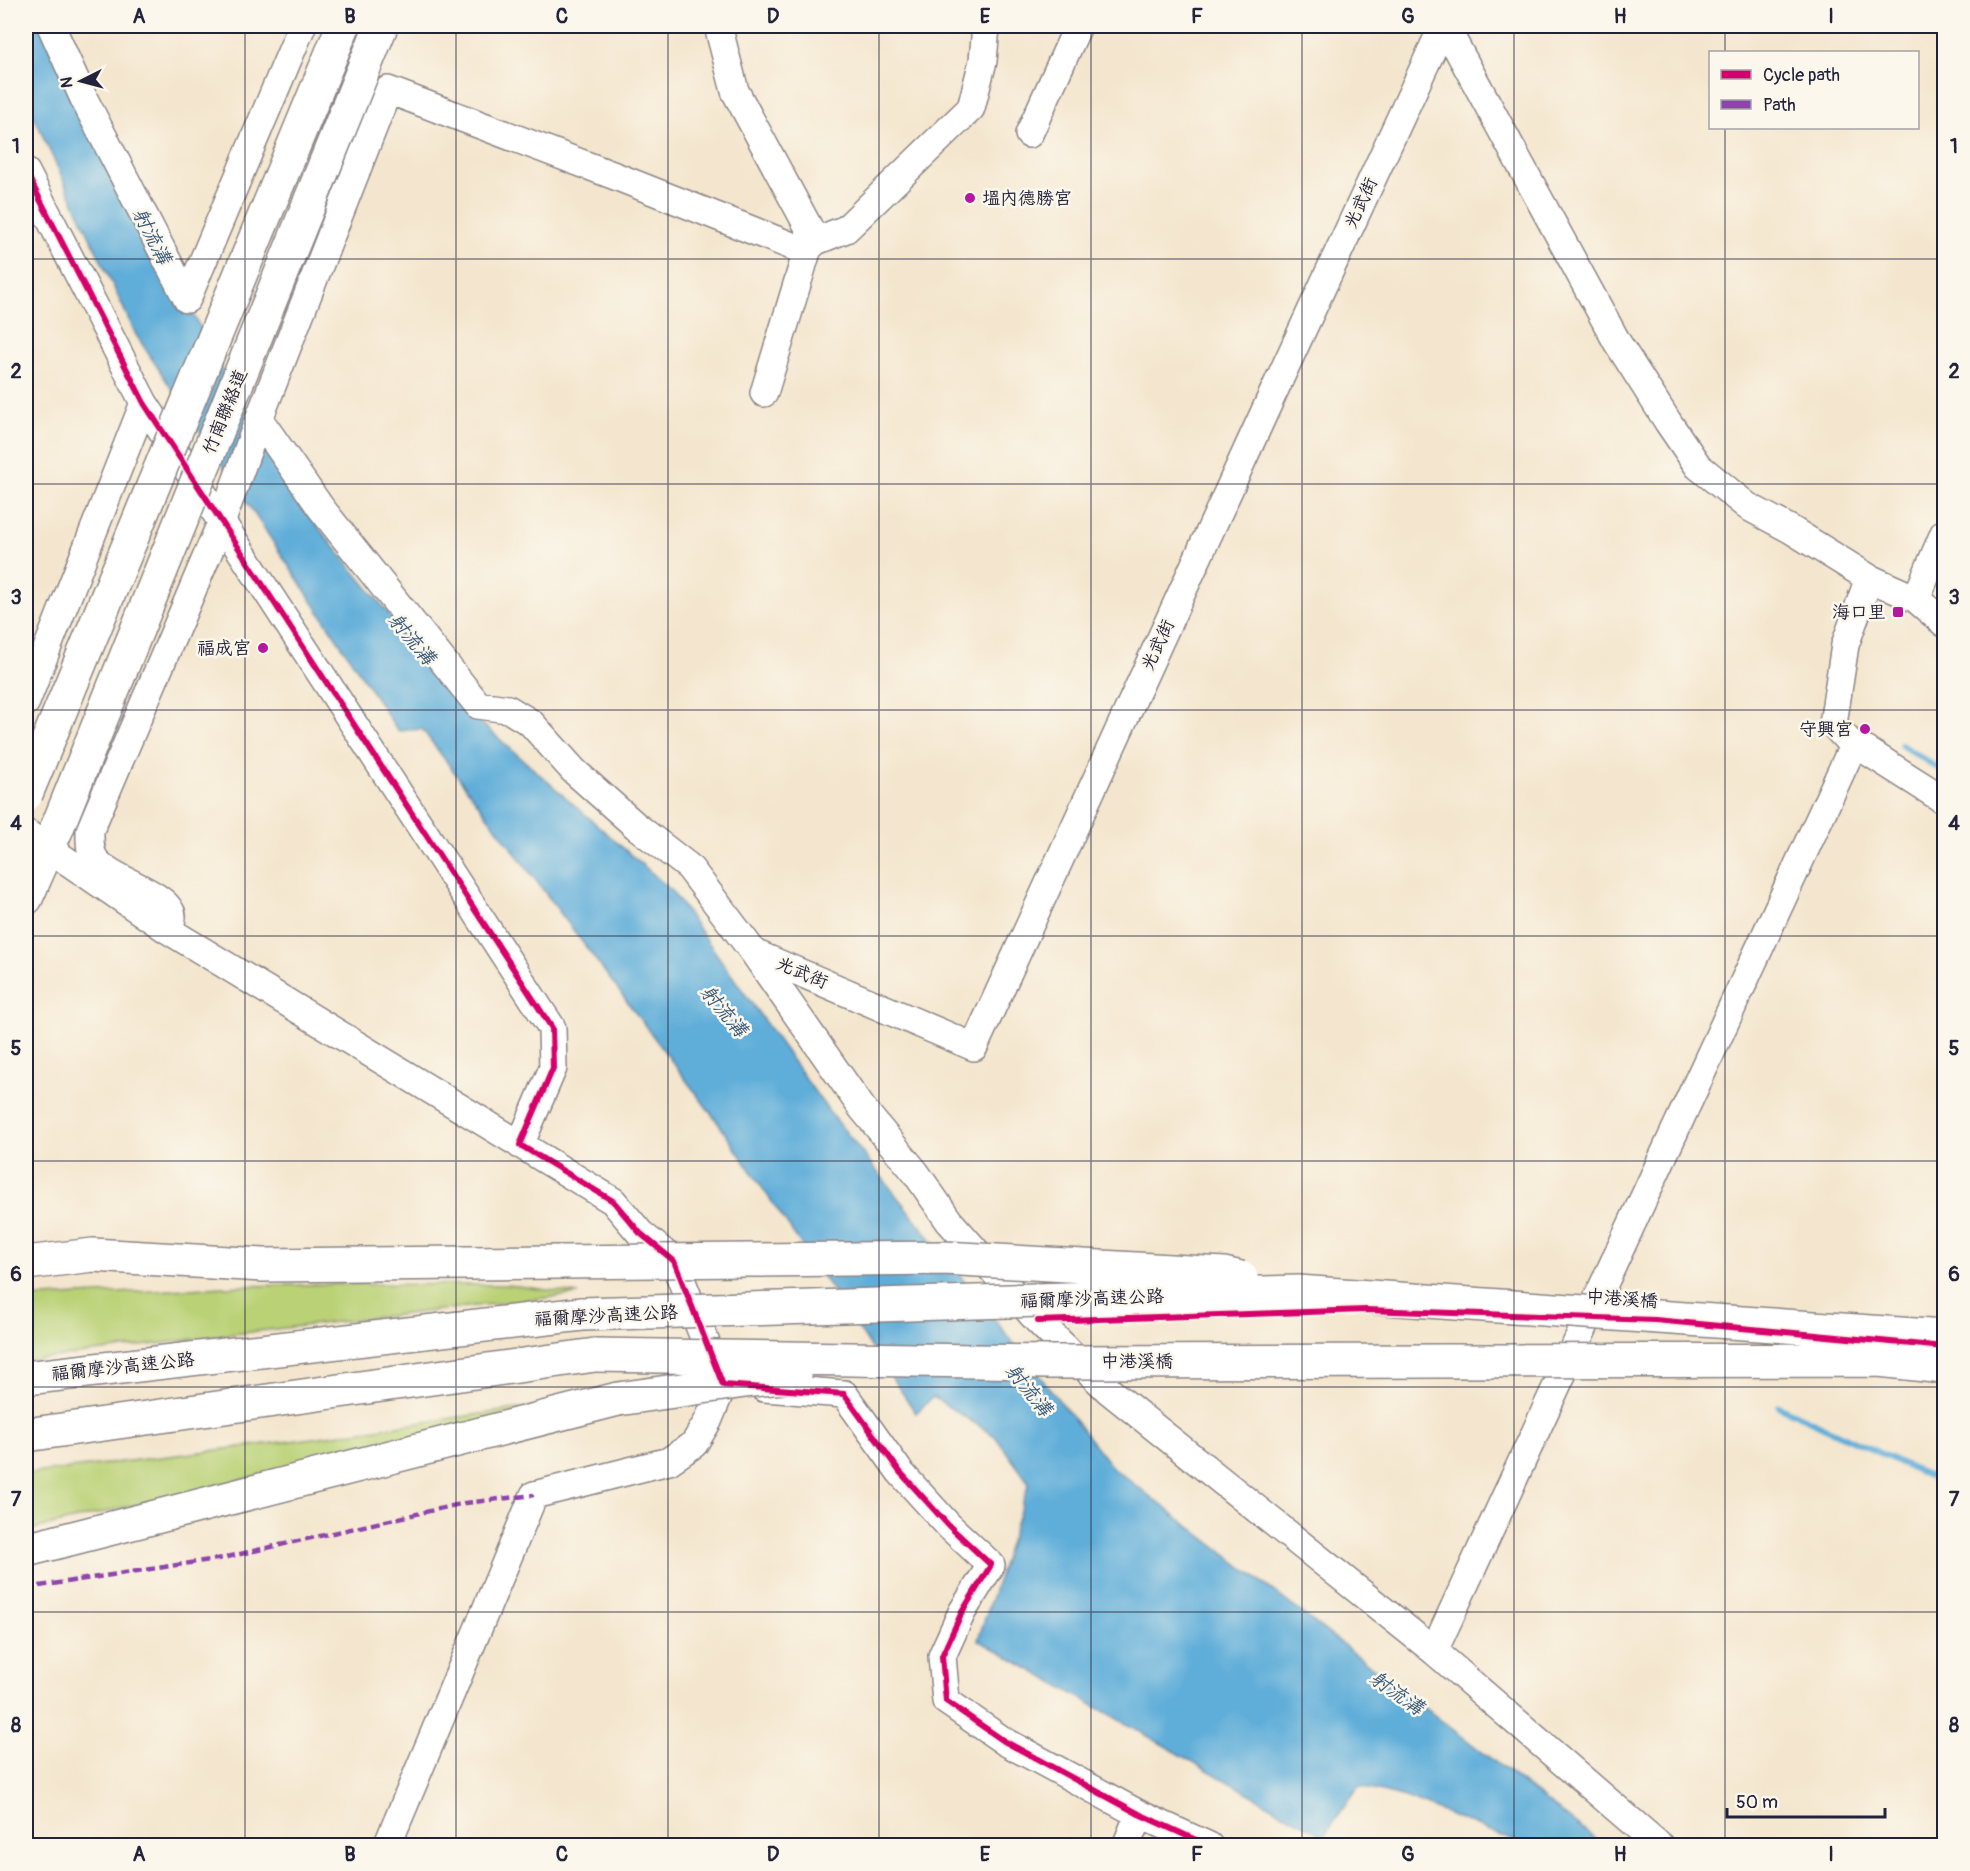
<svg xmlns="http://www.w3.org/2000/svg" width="1970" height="1871" viewBox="0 0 1970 1871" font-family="Pangolin,'LXGW WenKai TC',sans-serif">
<rect width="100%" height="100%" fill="#fbf7ec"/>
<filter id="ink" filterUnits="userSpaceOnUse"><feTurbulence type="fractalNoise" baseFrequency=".0167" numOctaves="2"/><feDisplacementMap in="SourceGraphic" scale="12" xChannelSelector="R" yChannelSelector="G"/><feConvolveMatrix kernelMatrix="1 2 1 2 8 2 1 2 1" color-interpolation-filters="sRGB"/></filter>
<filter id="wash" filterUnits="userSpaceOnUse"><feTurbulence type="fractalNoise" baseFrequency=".008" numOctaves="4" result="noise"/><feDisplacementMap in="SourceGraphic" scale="24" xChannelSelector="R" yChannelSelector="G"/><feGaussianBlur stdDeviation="1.35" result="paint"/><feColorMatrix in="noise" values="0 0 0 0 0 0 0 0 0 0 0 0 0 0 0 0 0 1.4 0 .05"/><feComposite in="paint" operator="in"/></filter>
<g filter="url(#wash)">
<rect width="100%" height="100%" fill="#f4e6ce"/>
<!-- green -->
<path fill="#bad176" stroke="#6e7a58" stroke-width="1.5" d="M336 1284 508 1285 579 1294 233 1334 26 1361V1298L243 1286Z
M566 1402 26 1531V1474L306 1439Z"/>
<!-- water -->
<path fill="#5fadd9" stroke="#40688a" stroke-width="1.5" d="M26 26H44L164 261 291 494 471 714 671 890 822 1102 1112 1467 1603 1845H1524L1413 1800 1359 1786 1324 1836 978 1640 1029 1483 995 1436 933 1397 916 1413 716 1120 422 729 398 731 136 335 26 100Z"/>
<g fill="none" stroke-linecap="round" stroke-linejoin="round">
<!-- stream -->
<path stroke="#5fadd9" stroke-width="6" d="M1901 745 1944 772
M1778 1406 1944 1483"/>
</g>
</g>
<g filter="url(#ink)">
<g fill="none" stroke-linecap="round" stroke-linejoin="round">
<defs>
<path id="minor" d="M51 26 84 99 187 299
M718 26 735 91 816 241
M1445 26 1617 342 1668 422 1698 466 1747 506 1790 529 1869 578 1916 599 1944 623
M1029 134 1078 26
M26 172 144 403 552 1028 553 1068 520 1145
M187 299 302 26
M764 393 808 248 816 241 846 229 971 108 983 61 986 26
M259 419 321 508 478 705 508 709 531 723 574 771 636 826 689 867 754 953 862 1108 916 1173 949 1221 1038 1321 1108 1390 1434 1651 1660 1846
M1869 578 1845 645 1833 724 1853 746 1867 751 1944 800
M1916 599 1944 533
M26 702 144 403
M26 833 168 930 613 1201 640 1233 674 1261 718 1374
M168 930C170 924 174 917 171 912 163 893 113 879 97 862 89 853 90 841 90 830L221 523 259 419 388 90 615 176 807 252
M754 953 974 1047 1269 402 1443 26
M764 1388 844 1394 900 1472 949 1526 991 1565 962 1612 942 1656 946 1701 1004 1741 1139 1814 1209 1846
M1434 1651 1853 746
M387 1846 534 1495 669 1461 694 1444 708 1421 723 1385
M1126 1846 1139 1814"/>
<path id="major" d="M26 898 57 828"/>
<path id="highway" d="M26 1263 93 1255 263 1265 562 1262
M26 1378 582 1314
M26 1435 595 1355
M26 1550 618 1399"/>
</defs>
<!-- minor casing -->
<use href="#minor" stroke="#8b8484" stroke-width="30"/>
<!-- major casing -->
<use href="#major" stroke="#8b8484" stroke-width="36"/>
<!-- highway casing -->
<use href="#highway" stroke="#8b8484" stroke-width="36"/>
<!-- minor -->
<use href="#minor" stroke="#fff" stroke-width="27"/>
<!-- major -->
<use href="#major" stroke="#fff" stroke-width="33"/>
<!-- highway -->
<use href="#highway" stroke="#fff" stroke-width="33"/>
<defs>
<path id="major-bridge" d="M26 794 343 26
M57 828 381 26"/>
<path id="highway-bridge" d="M562 1262 944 1258 1224 1274 1241 1278
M582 1314 1298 1292 1944 1337
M595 1355 1049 1362 1879 1360 1944 1367
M618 1399 752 1380 795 1376"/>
</defs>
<!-- major-bridge casing -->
<use href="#major-bridge" stroke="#8b8484" stroke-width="36" stroke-linecap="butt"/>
<!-- highway-bridge casing -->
<use href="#highway-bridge" stroke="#8b8484" stroke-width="36" stroke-linecap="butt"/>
<!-- major-bridge -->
<use href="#major-bridge" stroke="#fff" stroke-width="33"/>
<!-- highway-bridge -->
<use href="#highway-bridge" stroke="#fff" stroke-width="33"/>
<!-- quiet -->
<path stroke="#8e44ad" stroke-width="4.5" stroke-dasharray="9 4.5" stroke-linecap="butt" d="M26 1588 223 1558 465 1503 534 1495"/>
<defs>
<path id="cycleway" d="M26 172 144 403 552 1028 553 1068 520 1145 613 1201 640 1233 674 1261 723 1385 844 1394 900 1472 949 1526 991 1565 962 1612 942 1656 946 1701 1004 1741 1139 1814 1209 1846
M1038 1321 1366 1310 1655 1320 1944 1347"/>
</defs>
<!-- cycleway casing -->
<use href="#cycleway" stroke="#fbf7ec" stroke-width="10"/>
<!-- cycleway -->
<use href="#cycleway" stroke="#d6006c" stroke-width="6"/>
</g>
</g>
<!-- grid -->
<path fill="none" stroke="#22223b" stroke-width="1.5" stroke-opacity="0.55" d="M245 26V1846M456 26V1846M668 26V1846M879 26V1846M1091 26V1846M1302 26V1846M1514 26V1846M1725 26V52M1725 128V1846M26 259H1944M26 484H1944M26 710H1944M26 936H1944M26 1161H1944M26 1387H1944M26 1612H1944"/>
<!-- markers -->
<g fill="#b5179e" stroke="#fbf7ec" stroke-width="2">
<circle cx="970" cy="198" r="6"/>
<rect x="1892" y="606" width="12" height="12" rx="3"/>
<circle cx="263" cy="648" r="6"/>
<circle cx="1865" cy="729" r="6"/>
</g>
<g text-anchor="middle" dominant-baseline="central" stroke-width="5" stroke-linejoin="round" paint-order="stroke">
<!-- poi labels -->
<g font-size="18" fill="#22223b" stroke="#fbf7ec" text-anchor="end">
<text x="982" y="198" text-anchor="start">塭內德勝宮</text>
<text x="1886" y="612">海口里</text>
<text x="251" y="648">福成宮</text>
<text x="1853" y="729">守興宮</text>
</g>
<!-- street labels -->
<g font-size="18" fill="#22223b" stroke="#fbf7ec">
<text transform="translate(1361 203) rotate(-65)">光武街</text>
<text transform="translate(225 412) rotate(-68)">竹南聯絡道</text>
<text transform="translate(1158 645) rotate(-65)">光武街</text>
<text transform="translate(802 973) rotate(23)">光武街</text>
<text transform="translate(1092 1299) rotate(-2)">福爾摩沙高速公路</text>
<text transform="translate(1622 1299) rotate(4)">中港溪橋</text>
<text transform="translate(606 1316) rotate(-3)">福爾摩沙高速公路</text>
<text x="1137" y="1361">中港溪橋</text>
<text transform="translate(123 1367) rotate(-6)">福爾摩沙高速公路</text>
</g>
<!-- water labels -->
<g font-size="20" font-style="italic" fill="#3a5a7a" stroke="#fbf7ec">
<text transform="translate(152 236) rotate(63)">射流溝</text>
<text transform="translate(412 639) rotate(50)">射流溝</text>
<text transform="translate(724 1011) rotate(50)">射流溝</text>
<text transform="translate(1029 1390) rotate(51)">射流溝</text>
<text transform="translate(1397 1693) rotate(35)">射流溝</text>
</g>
</g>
<!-- margin -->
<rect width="1970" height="1871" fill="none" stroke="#fbf7ec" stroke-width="66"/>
<!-- legend -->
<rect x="1709" y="51" width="210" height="78" fill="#fbf7ec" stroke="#a4a2a5" stroke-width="1.5"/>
<rect x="1721" y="70" width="30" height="9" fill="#d6006c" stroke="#a4a2a5" stroke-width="1.5"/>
<text x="1763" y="81" font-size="18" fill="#22223b">Cycle path</text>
<rect x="1721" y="100" width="30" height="9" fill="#8e44ad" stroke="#a4a2a5" stroke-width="1.5"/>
<text x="1763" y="111" font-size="18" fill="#22223b">Path</text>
<!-- north arrow -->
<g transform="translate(81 81) rotate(264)" stroke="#fbf7ec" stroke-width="4.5" paint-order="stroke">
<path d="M0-4.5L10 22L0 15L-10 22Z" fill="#22223b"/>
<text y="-9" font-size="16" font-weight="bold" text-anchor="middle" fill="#22223b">N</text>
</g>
<!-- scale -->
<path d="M1727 1808v9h158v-9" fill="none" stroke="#22223b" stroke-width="3"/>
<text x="1736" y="1808" font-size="18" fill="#22223b" stroke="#fbf7ec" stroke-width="4.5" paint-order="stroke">50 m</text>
<rect x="33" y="33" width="1904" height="1805" fill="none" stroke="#22223b" stroke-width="2"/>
<g font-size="20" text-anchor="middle" font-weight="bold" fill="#22223b">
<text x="139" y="23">A</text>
<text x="350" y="23">B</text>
<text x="562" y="23">C</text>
<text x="773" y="23">D</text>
<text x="985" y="23">E</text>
<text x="1197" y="23">F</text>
<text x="1408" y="23">G</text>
<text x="1620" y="23">H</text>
<text x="1831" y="23">I</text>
<text x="16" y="153">1</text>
<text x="1954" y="153">1</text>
<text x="16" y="378">2</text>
<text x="1954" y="378">2</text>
<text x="16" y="604">3</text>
<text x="1954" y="604">3</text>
<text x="16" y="830">4</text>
<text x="1954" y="830">4</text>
<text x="16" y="1055">5</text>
<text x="1954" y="1055">5</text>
<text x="16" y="1281">6</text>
<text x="1954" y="1281">6</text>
<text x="16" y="1506">7</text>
<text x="1954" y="1506">7</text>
<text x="16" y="1732">8</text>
<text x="1954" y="1732">8</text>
<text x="139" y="1861">A</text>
<text x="350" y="1861">B</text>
<text x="562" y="1861">C</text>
<text x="773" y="1861">D</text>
<text x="985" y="1861">E</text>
<text x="1197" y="1861">F</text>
<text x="1408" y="1861">G</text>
<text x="1620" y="1861">H</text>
<text x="1831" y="1861">I</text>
</g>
</svg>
